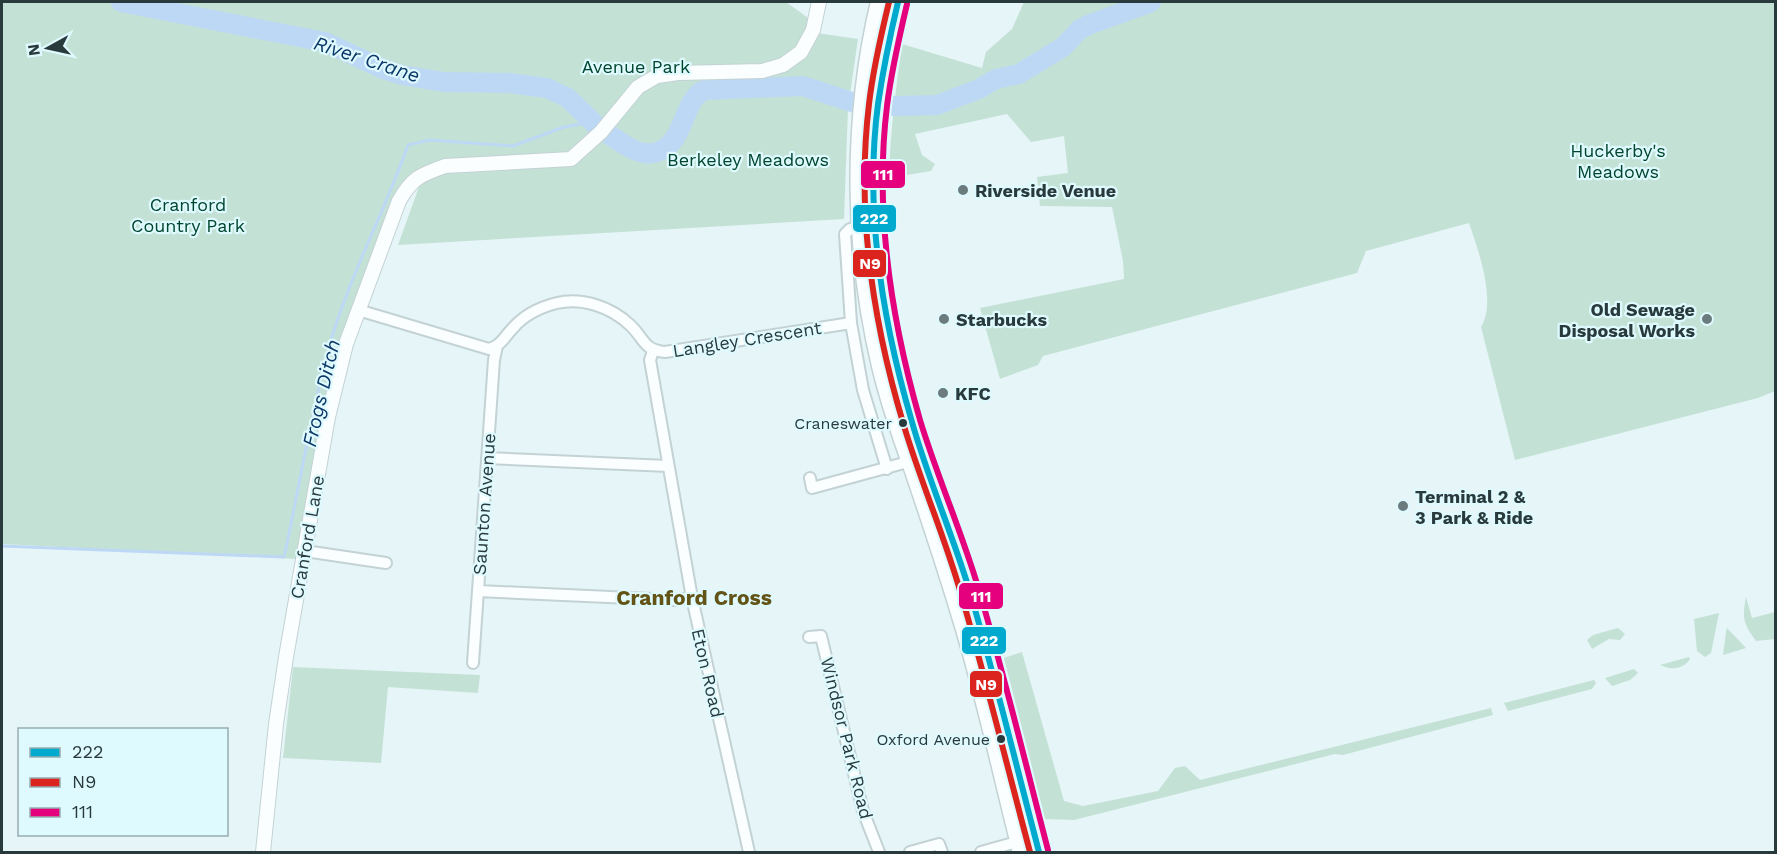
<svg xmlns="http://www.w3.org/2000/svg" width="1777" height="854" viewBox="0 0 1777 854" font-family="'Work Sans',sans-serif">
<rect width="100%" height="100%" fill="#e6f5f7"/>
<!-- green -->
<path fill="#c4e1d6" d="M2 2H786L807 17 817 33 858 39 848 108 844 219 398 245 420 184 447 171 571 164 559 152 446 161 411 176 404 183 388 212 349 320 323 425 296 559 2 544Z
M1024 2H1775V391L1758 398 1515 460 1481 327C1497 302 1478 249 1469 223L1366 251 1357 273 1043 356 1038 365 1000 379 980 308 1124 279 1123 261 1112 207 1040 206 1037 177 1068 173 1064 136 1031 142 1007 114 915 134 922 155 935 164 931 171 889 178C890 133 896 89 902 44L982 68 986 52 1012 29Z
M1746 597 1752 618 1775 612V639L1756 641C1743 623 1742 618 1746 597Z
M1719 613 1711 653 1705 657 1697 651 1694 619Z
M1618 628 1625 634 1620 640 1609 639 1592 649 1587 640 1593 635Z
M1727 628 1746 648 1723 655 1726 632Z
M1022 652 1064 801 1083 806 1158 791 1175 768 1185 766 1200 780 1491 708 1493 715 1343 755 1335 754 1074 820 1045 819 1004 658Z
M1689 657 1690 659C1683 670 1670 670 1660 665Z
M293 667 480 675 478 693 388 687 381 763 283 758Z
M1634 669 1638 673 1630 680 1612 686 1605 678Z
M1594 680 1596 683 1592 689 1508 711 1504 703Z"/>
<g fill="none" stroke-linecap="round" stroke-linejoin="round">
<!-- stream -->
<path stroke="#bdd8f4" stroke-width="3" d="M2 546 284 557C299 489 310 418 328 351 347 280 384 214 408 145L430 140 513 146 564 127 591 122"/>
<!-- river -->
<path stroke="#bdd8f4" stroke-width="20" d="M121 2 325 42 383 69 402 75 444 82 509 83 547 88 568 98 601 130
M610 135C626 146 643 160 662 150 686 138 683 98 705 90L803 86 858 104 898 106 937 105 979 89 996 79 1019 74 1063 47 1079 30 1088 25 1151 2"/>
<defs>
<path id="minor" d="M861 226 850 229 845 234 851 323 863 390 887 469
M358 310 489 349C502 345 504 337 513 328 524 315 541 307 557 303 582 297 611 307 630 325 644 338 643 350 665 352L851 323
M653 351 650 360 692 598 749 852
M487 458 668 466
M810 478 812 488 915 460
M305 551 386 563
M478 591 674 600 692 598
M809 637 821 636 863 811 879 852
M473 663 494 360 497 346
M910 852 939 844 942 852
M981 852 1024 840"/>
<path id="tertiary" d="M263 852 276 724 286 657 328 417 346 344 399 201C412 178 420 175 445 166L571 159 601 132 638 87 657 76 678 73 762 71 783 65 801 52 813 30 819 2"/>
<path id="trunk" d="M880 2C852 119 853 248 881 366 889 399 900 432 912 465 929 515 946 565 961 616 985 693 1002 774 1022 852
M898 2C859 139 870 288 912 423 929 480 953 534 970 591L1039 852"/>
</defs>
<!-- minor casing -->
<use href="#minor" stroke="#c3d2d5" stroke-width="14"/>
<!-- tertiary casing -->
<use href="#tertiary" stroke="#c3d2d5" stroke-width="16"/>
<!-- trunk casing -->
<use href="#trunk" stroke="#c3d2d5" stroke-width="21"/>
<!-- minor -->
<use href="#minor" stroke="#fbfefe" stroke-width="10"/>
<!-- tertiary -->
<use href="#tertiary" stroke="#fbfefe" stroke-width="14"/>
<!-- trunk -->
<use href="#trunk" stroke="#fbfefe" stroke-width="18"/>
<defs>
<path id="bus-1" d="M898 2C890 36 883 70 878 104 864 211 882 320 912 422 928 479 952 533 969 589 995 676 1016 765 1039 852"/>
<path id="bus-2" d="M889 2C881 35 873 69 869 104 856 212 873 323 904 426 921 483 945 537 961 594 986 679 1007 766 1030 852"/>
<path id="bus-3" d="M907 4C899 38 891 72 887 106 874 212 891 319 920 420 937 476 961 530 978 587 1004 673 1025 762 1048 850"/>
</defs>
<!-- bus-1 casing -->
<use href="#bus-1" stroke="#dffafe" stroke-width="10"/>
<!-- bus-2 casing -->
<use href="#bus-2" stroke="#dffafe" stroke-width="10"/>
<!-- bus-3 casing -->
<use href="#bus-3" stroke="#dffafe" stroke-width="10"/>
<!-- bus-1 -->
<use href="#bus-1" stroke="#00a9ce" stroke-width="6"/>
<!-- bus-2 -->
<use href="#bus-2" stroke="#dc241f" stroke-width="6"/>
<!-- bus-3 -->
<use href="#bus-3" stroke="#e5007d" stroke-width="6"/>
</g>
<!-- markers -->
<g fill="#6b7b7e" stroke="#dffafe" stroke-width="2">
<circle cx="963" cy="190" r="6"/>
<circle cx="944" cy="319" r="6"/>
<circle cx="1707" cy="319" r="6"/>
<circle cx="943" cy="393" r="6"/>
<circle cx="1403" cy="506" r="6"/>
</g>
<g fill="#293a3d" stroke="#dffafe" stroke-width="2">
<circle cx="903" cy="423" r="5"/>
<circle cx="1001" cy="739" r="5"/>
</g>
<g text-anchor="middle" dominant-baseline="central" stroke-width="4.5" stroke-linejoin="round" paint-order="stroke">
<!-- bus labels -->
<g font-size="16" fill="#293a3d" stroke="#dffafe" text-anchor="end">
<text x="892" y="423">Craneswater</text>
<text x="990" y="739">Oxford Avenue</text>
</g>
<!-- park labels -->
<g font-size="18" fill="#00462e" stroke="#dffafe">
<text x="636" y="66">Avenue Park</text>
<text x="1618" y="150">Huckerby's<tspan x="1618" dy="21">Meadows</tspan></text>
<text x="748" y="159">Berkeley Meadows</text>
<text x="188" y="204">Cranford<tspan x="188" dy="21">Country Park</tspan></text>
</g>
<!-- poi labels -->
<g font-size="18" font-weight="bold" fill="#293a3d" stroke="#dffafe" text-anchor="start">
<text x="975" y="190">Riverside Venue</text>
<text x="1695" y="309" text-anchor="end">Old Sewage<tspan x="1695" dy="21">Disposal Works</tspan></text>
<text x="956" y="319">Starbucks</text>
<text x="955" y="393">KFC</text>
<text x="1415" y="496">Terminal 2 &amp;<tspan x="1415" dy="21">3 Park &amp; Ride</tspan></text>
</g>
<!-- street labels -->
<g font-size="18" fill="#293a3d" stroke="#dffafe">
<text transform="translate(747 339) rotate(-9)">Langley Crescent</text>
<text transform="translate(484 504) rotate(-86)">Saunton Avenue</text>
<text transform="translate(307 537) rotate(-80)">Cranford Lane</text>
<text transform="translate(708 673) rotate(77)">Eton Road</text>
<text transform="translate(847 738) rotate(76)">Windsor Park Road</text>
</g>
<!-- water labels -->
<g font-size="20" font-style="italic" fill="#0c3968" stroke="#dffafe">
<text transform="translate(367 59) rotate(18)">River Crane</text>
<text transform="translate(321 393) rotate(-77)">Frogs Ditch</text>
</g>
<!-- quarter labels -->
<g font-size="21" font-weight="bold" fill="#635316" stroke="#dffafe">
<text x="694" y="597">Cranford Cross</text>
</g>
</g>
<g stroke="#dffafe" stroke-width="2">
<rect x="860" y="160" width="46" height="29" rx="6" fill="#e5007d"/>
<rect x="852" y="204" width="45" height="29" rx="6" fill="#00a9ce"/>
<rect x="852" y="249" width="35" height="29" rx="6" fill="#dc241f"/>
<rect x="958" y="582" width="46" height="28" rx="6" fill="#e5007d"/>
<rect x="961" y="626" width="46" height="29" rx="6" fill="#00a9ce"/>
<rect x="969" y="670" width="34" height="28" rx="6" fill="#dc241f"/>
</g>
<g font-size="16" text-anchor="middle" font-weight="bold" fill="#fff">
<text x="883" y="180">111</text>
<text x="874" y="224">222</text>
<text x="870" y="269">N9</text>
<text x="981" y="602">111</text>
<text x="984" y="646">222</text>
<text x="986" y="690">N9</text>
</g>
<!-- border -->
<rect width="1777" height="854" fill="none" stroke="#293a3d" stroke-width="6"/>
<!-- legend -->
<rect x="18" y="728" width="210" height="108" fill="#dffafe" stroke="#96adb1" stroke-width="1.5"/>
<rect x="30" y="748" width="30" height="9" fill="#00a9ce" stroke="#96adb1" stroke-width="1.5"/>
<text x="72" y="758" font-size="18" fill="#293a3d">222</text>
<rect x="30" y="778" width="30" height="9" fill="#dc241f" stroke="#96adb1" stroke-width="1.5"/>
<text x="72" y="788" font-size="18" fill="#293a3d">N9</text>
<rect x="30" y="808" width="30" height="9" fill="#e5007d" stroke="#96adb1" stroke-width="1.5"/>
<text x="72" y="818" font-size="18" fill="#293a3d">111</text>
<!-- north arrow -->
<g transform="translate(48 48) rotate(262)" stroke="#dffafe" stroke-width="4.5" paint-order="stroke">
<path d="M0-4.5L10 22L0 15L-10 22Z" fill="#293a3d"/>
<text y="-9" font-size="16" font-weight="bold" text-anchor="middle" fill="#293a3d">N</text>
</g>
</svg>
